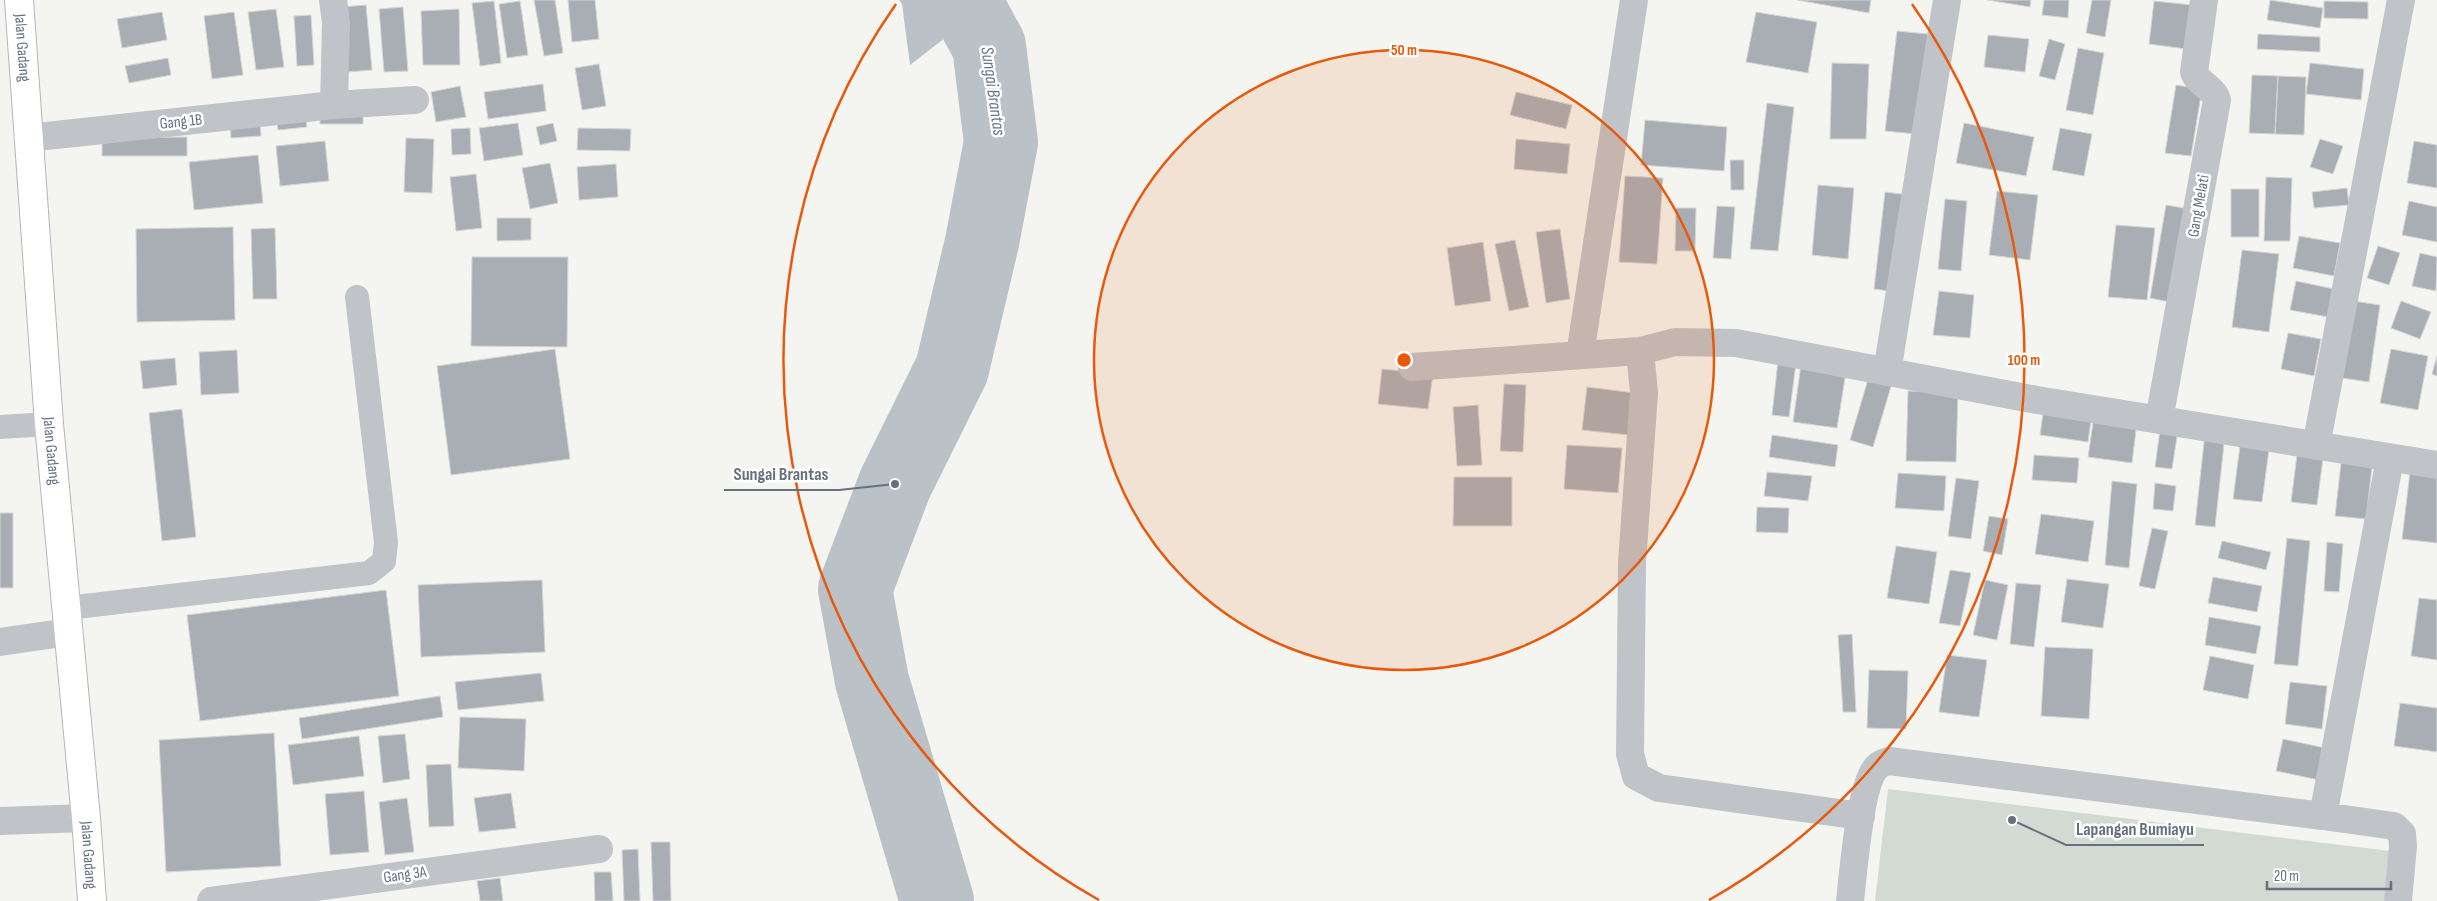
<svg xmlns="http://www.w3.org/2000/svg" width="2437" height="901" viewBox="0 0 2437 901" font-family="'Sofia Sans Condensed',sans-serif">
<rect width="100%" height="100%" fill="#f4f5f1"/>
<!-- green -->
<path fill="#d3dad1" d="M1888 789 2390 851 2384 901H1875Z"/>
<!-- water -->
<path fill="#bac2c8" d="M899 0H994L910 65 902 4Z"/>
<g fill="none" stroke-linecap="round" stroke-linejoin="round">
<!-- river -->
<path stroke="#bac2c8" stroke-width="74" d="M937 901 872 681 855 589 895 484 952 369 982 242 1001 142 989 46 964 0"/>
</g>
<!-- building -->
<path fill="#a9aeb5" stroke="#d6d6d4" d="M534 0H555L563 53 544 56Z
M568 0H595L599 39 572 42Z
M1797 0H1871L1869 13Z
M1987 0H2031L2030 7Z
M2044 0H2069L2068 18 2042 15Z
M2092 0H2111L2105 37 2086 33Z
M2270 0 2323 8 2320 28 2267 20Z
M494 1 501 63 480 66 472 3Z
M520 1 528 55 507 58 499 4Z
M2154 1 2192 5 2186 49 2149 44Z
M2324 1 2368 2V19L2324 18Z
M366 5 372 70 347 72 341 7Z
M403 7 408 71 384 72 379 9Z
M276 9 284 67 256 70 248 12Z
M459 9 460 65H423L421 11Z
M162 12 167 40 122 48 117 19Z
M234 12 243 75 212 79 204 16Z
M1756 12 1817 22 1808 73 1746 62Z
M311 15 314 65 297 66 294 16Z
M1897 31 1928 34 1916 134 1885 131Z
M2258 34 2320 37V52L2257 49Z
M1988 35 2029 39 2025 72 1984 67Z
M2049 39 2065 44 2055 80 2039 76Z
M2078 48 2104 53 2093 115 2066 110Z
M168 58 171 75 129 83 125 66Z
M1832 63 1869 64 1866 139H1830Z
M2310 63 2364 69 2361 100 2306 94Z
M599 64 606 106 582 110 575 68Z
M2252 75 2278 76 2275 134 2249 133Z
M2278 76 2306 77 2304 135 2275 134Z
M543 84 546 111 488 119 484 92Z
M2176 85 2202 89 2191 156 2165 153Z
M460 86 466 117 436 122 431 92Z
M1516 92 1572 105 1566 129 1510 115Z
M1767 103 1794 107 1778 251 1750 249Z
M305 110 307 127 278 130 276 113Z
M363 111V124H320V112Z
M260 119 261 136 231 138 230 121Z
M1645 120 1727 127 1724 171 1641 165Z
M518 123 523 155 484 161 479 128Z
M553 123 557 141 540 145 536 127Z
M1964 123 2034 137 2026 176 1956 163Z
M470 128 471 154 452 155 451 129Z
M578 128 631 129 630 151 577 150Z
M2060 128 2092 134 2084 176 2052 170Z
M187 137V156H102V138Z
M406 138 434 139 432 193 404 192Z
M1516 139 1570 144 1567 174 1514 169Z
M2320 139 2343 146 2333 174 2310 167Z
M325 141 329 181 280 186 276 146Z
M2414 141 2437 145V188L2407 183Z
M258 155 263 203 194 210 189 162Z
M1730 160H1744V190H1731Z
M550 163 558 203 530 209 522 168Z
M616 164 618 197 579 200 577 167Z
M476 174 482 228 456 231 450 177Z
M1625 176 1663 178 1657 264 1619 262Z
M2266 177 2292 178 2290 241H2264Z
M1818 185 1854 188 1848 259 1812 255Z
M2347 188 2349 205 2314 208 2312 192Z
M2231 189H2259V237H2231Z
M1997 191 2038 195 2030 260 1989 255Z
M1885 192 1909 195 1897 292 1874 289Z
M1945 199 1967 201 1961 271 1938 269Z
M2409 201 2437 207V242L2402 235Z
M2166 205 2195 210 2179 304 2150 298Z
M1717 206 1735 207 1731 259 1713 258Z
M1676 208H1696L1695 251H1675Z
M497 218H531V240L497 241Z
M2116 225 2155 228 2147 300 2108 297Z
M233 227 235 320 137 322 136 229Z
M275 228 277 299H253L251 229Z
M1560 229 1570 299 1546 303 1536 232Z
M2299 236 2340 243 2334 276 2293 268Z
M1515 240 1529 307 1509 311 1495 244Z
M1483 242 1491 301 1455 306 1447 248Z
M2378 246 2400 253 2389 285 2367 278Z
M2242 250 2279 254 2269 332 2232 327Z
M2420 253 2437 257 2436 291 2412 286Z
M472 257H568L567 347 471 346Z
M2296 281 2334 289 2328 317 2290 310Z
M1939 291 1974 295 1970 338 1933 335Z
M2353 301 2380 305 2369 382 2342 378Z
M2401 301 2431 312 2420 339 2391 328Z
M2288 333 2321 339 2314 376 2281 369Z
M555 349 570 459 451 475 437 366Z
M2391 349 2428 356 2418 410 2380 403Z
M237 350 239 393 201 395 199 352Z
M2437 356V376L2432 374Z
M175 358 177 385 143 389 140 361Z
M1778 361 1796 363 1789 417 1772 415Z
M1801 365 1846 372 1837 428 1793 422Z
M1382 369 1433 374 1428 409 1378 404Z
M1869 376 1892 383 1873 447 1850 440Z
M1504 384 1526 385 1523 452 1500 451Z
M1587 387 1635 393 1629 435 1582 430Z
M1908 391 1958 392 1956 462 1906 461Z
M1478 405 1482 465 1457 466 1453 407Z
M2044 406 2092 413 2088 442 2040 435Z
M182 409 196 537 162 541 149 413Z
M2094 416 2137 422 2132 463 2088 457Z
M2161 422 2179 424 2172 469 2155 467Z
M2205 433 2225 435 2215 527 2195 525Z
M1772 435 1838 445 1835 467 1769 457Z
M2241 438 2270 442 2262 502 2233 499Z
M1567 445 1622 448 1618 493 1564 489Z
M2298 447 2324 450 2317 505 2291 502Z
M2034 455 2079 458 2077 483 2032 480Z
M2341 463 2372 467 2366 519 2335 516Z
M1767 472 1812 476 1808 501 1764 496Z
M2410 472 2437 476V543L2402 539Z
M1898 473 1946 476 1944 511 1895 508Z
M1454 477H1512V526H1453Z
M1956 478 1979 481 1971 539 1948 536Z
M2112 481 2137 484 2129 568 2105 565Z
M2155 483 2176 486 2173 511 2153 509Z
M1757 507 1789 508 1788 533 1756 532Z
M0 513H13V588H0Z
M2041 514 2094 521 2088 562 2035 554Z
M1989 516 2008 519 2002 555 1983 551Z
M2152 528 2168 531 2155 589 2139 586Z
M2287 538 2310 541 2298 666 2274 664Z
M2222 541 2271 552 2266 570 2218 558Z
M2327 542 2343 544 2339 592 2324 591Z
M1896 546 1937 552 1929 604 1887 598Z
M1950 570 1971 573 1960 626 1939 623Z
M2213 577 2262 586 2257 612 2208 603Z
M2067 579 2109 584 2103 628 2061 622Z
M542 580 545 652 421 657 418 585Z
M1985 580 2008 585 1997 640 1973 635Z
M2016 583 2041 585 2034 647 2010 644Z
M386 590 399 696 200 721 187 615Z
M2419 598 2437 600V660L2411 656Z
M2209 617 2261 626 2256 654 2205 645Z
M1852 634 1856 712H1843L1838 635Z
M2045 647 2093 649 2089 719 2041 716Z
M1947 655 1987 660 1979 717 1939 712Z
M2210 656 2254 665 2248 699 2203 690Z
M1869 670 1908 671 1906 729 1867 728Z
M541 673 544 701 458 710 455 682Z
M2290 682 2327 686 2322 729 2285 724Z
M440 696 443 717 302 739 299 718Z
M2400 703 2437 708V752L2394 746Z
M460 717 526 719 524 771 458 768Z
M274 733 281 866 166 872 159 740Z
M405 734 410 779 383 783 378 736Z
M359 736 364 776 293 785 288 745Z
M2283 739 2330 749 2324 781 2276 771Z
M451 764 454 826 429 827 426 765Z
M364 791 369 852 330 855 325 794Z
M511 793 516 828 479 832 474 798Z
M407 798 414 852 385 855 379 802Z
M651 842H670L671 901H653Z
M638 849 640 901H624L622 850Z
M594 872H611L613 901H595Z
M500 878 503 901H480L477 881Z"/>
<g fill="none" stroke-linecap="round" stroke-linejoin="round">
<defs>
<g id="trunk">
<path id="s1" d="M19 0 49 424 86 818 92 901"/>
</g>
</defs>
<!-- trunk casing -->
<use href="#trunk" stroke="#b3b5b9" stroke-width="30"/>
<!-- service -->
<path stroke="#c0c3c7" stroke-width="24" d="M0 427 49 424
M67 608 369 573 384 561 386 542 357 297"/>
<!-- minor -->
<path stroke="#c0c3c7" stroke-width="28" d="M333 0 336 23 334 105
M28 138 334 105 415 100
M1640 351 1644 393 1632 563 1630 754 1636 776 1659 788 1861 816
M1580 355 1634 0
M1412 367 1640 351 1675 342 1736 343 2037 400 2437 465
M1887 372 1947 0
M2159 420 2217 100C2214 88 2198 84 2194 72L2204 0
M2316 446 2401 0
M2390 459 2323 816 2394 826 2402 834 2403 846 2398 901
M0 642 69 632
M0 821 86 818
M211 901 599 849
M1850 901C1853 876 1860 780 1878 766 1880 763 1886 762 1889 761L2323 816"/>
<!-- trunk -->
<use href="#trunk" stroke="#fff" stroke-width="28"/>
</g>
<!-- distance rings -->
<circle cx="1404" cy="360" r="310" fill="#e8590c" fill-opacity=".12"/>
<g fill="none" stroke="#e8590c" stroke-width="2.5">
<circle cx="1404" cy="360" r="310"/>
<path d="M1099 900A620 620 0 0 1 896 4M1912 4A620 620 0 0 1 1709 900"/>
</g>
<g text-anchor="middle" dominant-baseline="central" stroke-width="5" stroke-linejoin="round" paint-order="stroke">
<!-- street labels -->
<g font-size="16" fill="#657081" stroke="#fff">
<text stroke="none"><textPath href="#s1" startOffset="48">Jalan Gadang</textPath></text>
<text transform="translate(181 122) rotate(-6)">Gang 1B</text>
<text transform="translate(2199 206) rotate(-80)">Gang Melati</text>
<text stroke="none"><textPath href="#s1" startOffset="452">Jalan Gadang</textPath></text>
<text stroke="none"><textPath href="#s1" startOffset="858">Jalan Gadang</textPath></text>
<text transform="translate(405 875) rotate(-8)">Gang 3A</text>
</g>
<!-- water labels -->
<g font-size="18" font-style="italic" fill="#667785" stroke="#fff">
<text transform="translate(993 91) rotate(82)">Sungai Brantas</text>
</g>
</g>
<circle cx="1404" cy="360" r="8" fill="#e8590c" stroke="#fff" stroke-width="2.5"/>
<g font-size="15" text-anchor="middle" font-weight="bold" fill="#e8590c" stroke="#fff" stroke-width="5" stroke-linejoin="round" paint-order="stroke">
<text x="1404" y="55">50 m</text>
<text x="2024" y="365">100 m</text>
</g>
<!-- callouts -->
<path fill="none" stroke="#657081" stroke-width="2" d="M895 484L839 490H724M2012 820L2066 845H2204"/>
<g fill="#657081" stroke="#fff" stroke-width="2">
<circle cx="895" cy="484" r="5"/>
<circle cx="2012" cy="820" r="5"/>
</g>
<g font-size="18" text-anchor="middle" font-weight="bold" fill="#657081" stroke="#fff" stroke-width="5" stroke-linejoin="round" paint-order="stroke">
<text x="781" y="480">Sungai Brantas</text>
<text x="2135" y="835">Lapangan Bumiayu</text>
</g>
<!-- scale -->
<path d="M2267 881v8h124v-8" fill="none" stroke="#657081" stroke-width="2.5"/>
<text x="2274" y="881" font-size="15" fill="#657081" stroke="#ffffff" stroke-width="4" paint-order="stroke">20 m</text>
</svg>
